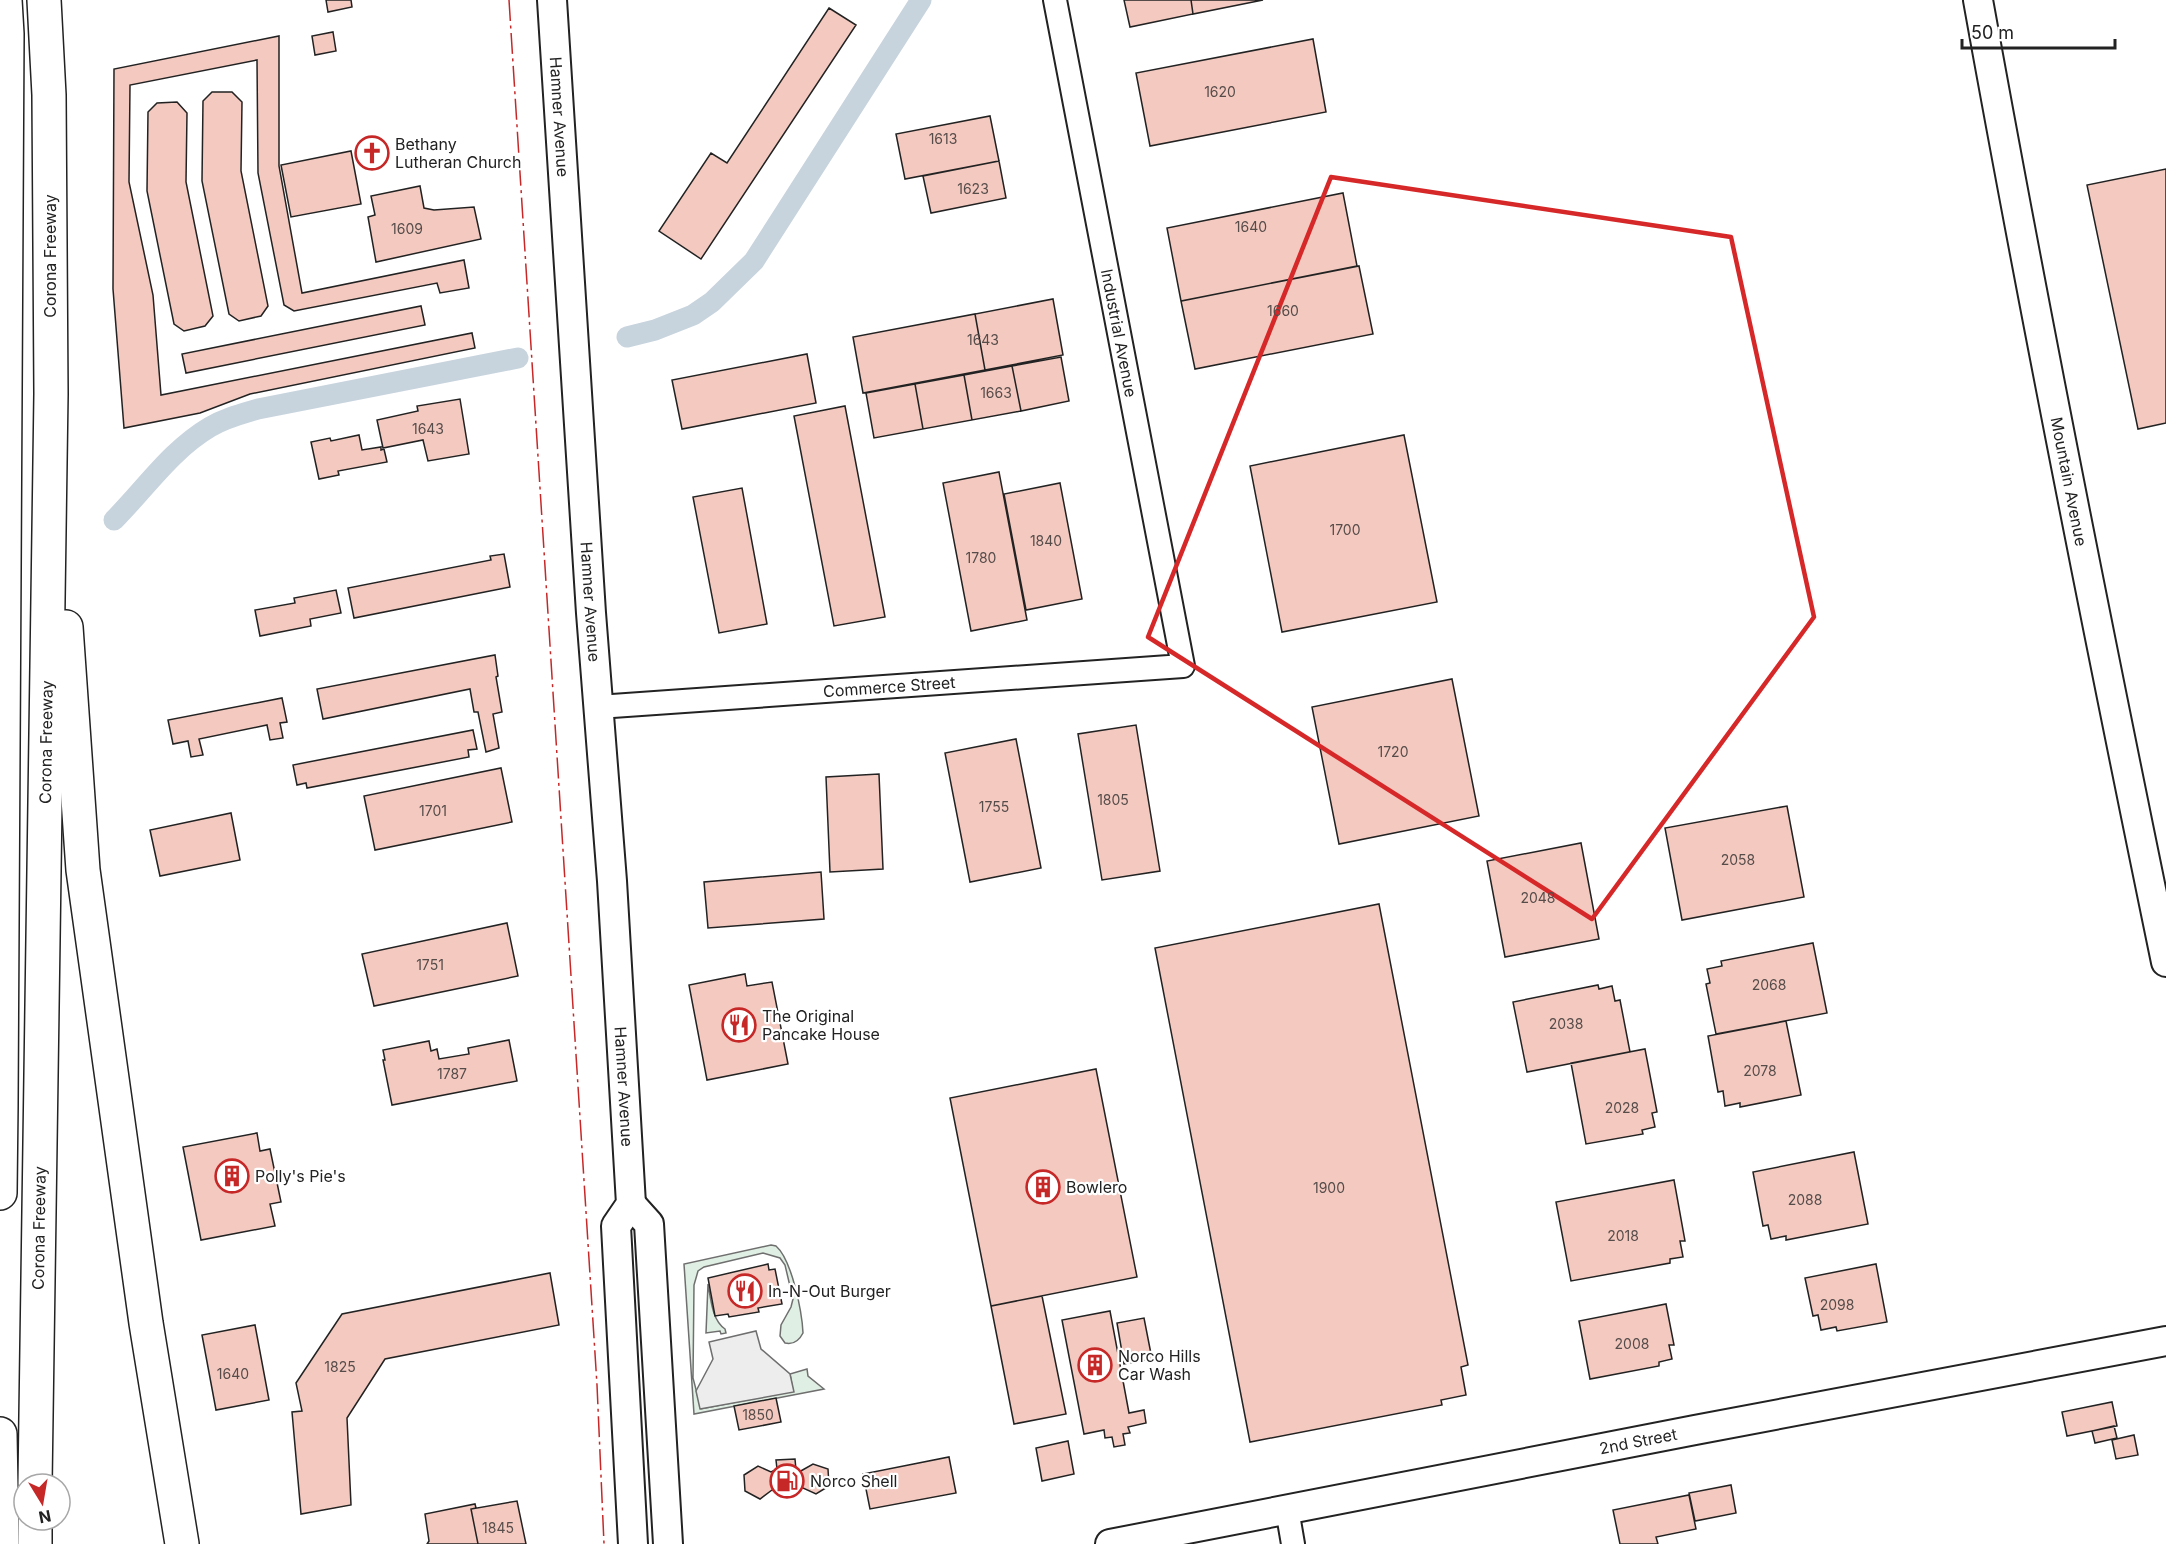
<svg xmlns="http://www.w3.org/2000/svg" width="2166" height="1544" viewBox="0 0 2166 1544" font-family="Inter,sans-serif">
<rect width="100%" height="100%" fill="#fff"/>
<!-- green -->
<path fill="#e0efe3" stroke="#6f6f6f" stroke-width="1.5" d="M771 1245 776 1246C792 1260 802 1312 803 1333 799 1341 794 1345 785 1343L780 1336 781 1325 791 1307 793 1299 785 1265 780 1258 763 1253 704 1267 698 1271 694 1285 693 1378 701 1409 793 1391 790 1374 807 1369 808 1376 824 1389 694 1414 684 1264Z
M708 1284C711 1300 712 1320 725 1329L726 1333 721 1334 720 1331 706 1333Z"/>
<!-- parking -->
<path fill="#ededed" stroke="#6f6f6f" stroke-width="1.5" d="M756 1331 761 1349 790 1374 794 1392 700 1409 696 1391 713 1359 709 1342Z"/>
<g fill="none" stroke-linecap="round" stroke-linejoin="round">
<!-- canal -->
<path stroke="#c7d3dd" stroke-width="21" d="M627 337 655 330 693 315 712 302 754 261 921 0
M114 520C145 489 171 450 210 427 225 418 241 414 258 409L518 358"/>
</g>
<!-- building -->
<path fill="#f3c9c0" stroke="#222" stroke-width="1.5" d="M326 0H351L352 7 328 12Z
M1124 0H1191L1193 14 1130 27Z
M1191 0H1263L1193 14Z
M829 8 856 25 701 259 659 231 711 153 727 163Z
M333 32 336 51 315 55 312 36Z
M279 36V166L302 293 464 260 469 288 440 293 437 283 294 311 284 305 258 173 257 60 130 85 129 182 153 295 161 395 472 333 475 348 250 394 200 413 124 428 113 289 114 69Z
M1313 39 1326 112 1150 146 1136 73Z
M212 92H232L242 102 241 171 268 306 261 316 239 321 229 314 202 181 203 101Z
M177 102 187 113 186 182 213 316 205 326 184 331 174 324 147 191 148 112 157 103Z
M990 116 999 161 905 179 896 134Z
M351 151 361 204 291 217 281 165Z
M999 161 1006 198 931 213 923 176Z
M2166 169V423L2138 429 2087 185Z
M420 186 424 208 434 210 474 207 481 239 376 262 368 217 375 215 371 196Z
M1343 193 1357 266 1181 301 1167 228Z
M1359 266 1373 334 1195 369 1181 301Z
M1053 299 1063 355 985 370 975 314Z
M421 306 425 325 186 373 182 354Z
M975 314 985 370 863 393 853 337Z
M807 354 816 403 682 429 672 380Z
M1061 357 1069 401 1021 411 1012 366Z
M1012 366 1021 411 972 420 964 375Z
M964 375 972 420 923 429 915 384Z
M915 384 923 429 874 438 866 393Z
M460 399 469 454 428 461 423 440 383 448 377 420 418 411 417 406Z
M845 406 885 617 834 626 794 416Z
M359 435 362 450 381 447V450L384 449 387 462 338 471 339 475 319 479 311 442 330 438 331 441Z
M1404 435 1437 602 1282 632 1250 466Z
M999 472 1027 620 971 631 943 483Z
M1060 483 1082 599 1026 610 1004 494Z
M742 488 767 624 719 633 693 497Z
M504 554 510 587 354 618 348 588 491 560 490 556Z
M336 590 341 613 310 619 311 626 260 636 255 610 295 603 294 598Z
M495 655 498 676 496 677 502 712 493 714 499 748 486 752 478 712H474L470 689 323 719 317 689Z
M1452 679 1479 816 1339 844 1312 707Z
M282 698 287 722 280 723 283 738 270 740 267 725 199 739 203 755 191 757 188 741 173 744 168 720Z
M1136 725 1160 871 1102 880 1078 734Z
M473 730 477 749 468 750 469 757 307 788 306 783 297 785 293 765Z
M1016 739 1041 868 970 882 945 753Z
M501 768 512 822 375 850 364 796Z
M879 774 883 869 830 872 826 777Z
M1787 806 1804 897 1682 920 1665 828Z
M231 813 240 860 160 876 150 830Z
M1581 843 1599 939 1505 957 1487 861Z
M821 872 824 919 708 928 704 882Z
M1379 904 1468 1365 1461 1367 1466 1395 1441 1400 1442 1405 1250 1442 1155 948Z
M507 923 518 976 374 1006 362 954Z
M1813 943 1827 1013 1716 1034 1706 984 1710 983 1707 969 1722 966 1721 961Z
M745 974 747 986 772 982 788 1064 707 1080 689 985Z
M1598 985 1599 989 1612 986 1615 1001 1620 1000 1630 1052 1527 1072 1513 1002Z
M1786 1021 1801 1095 1740 1107V1103L1725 1106 1723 1091 1718 1092 1708 1036Z
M509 1040 517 1081 392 1105 383 1060H385L383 1050 429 1041 431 1051 437 1049 439 1059 469 1054 468 1048Z
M1645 1049 1657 1112 1652 1113 1655 1127 1642 1130 1643 1134 1586 1144 1571 1063Z
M1096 1069 1137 1277 991 1306 950 1098Z
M257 1133 260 1151 270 1149 281 1202 270 1204 275 1226 201 1240 183 1147Z
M1854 1152 1868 1224 1786 1240V1236L1771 1239 1768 1225 1763 1226 1753 1172Z
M1674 1180 1685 1241H1680L1683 1257 1670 1259V1263L1571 1281 1556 1202Z
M768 1264 769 1270 775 1269 782 1304 758 1308 759 1312 729 1317 728 1314 715 1316 708 1278Z
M1876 1264 1887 1322 1837 1331 1836 1327 1821 1330 1818 1315 1813 1316 1805 1278Z
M550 1273 559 1325 385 1359 347 1418 351 1505 301 1514 292 1412 302 1411 296 1383 342 1314Z
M1042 1296 1066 1414 1014 1424 991 1306Z
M1666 1304 1674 1345H1669L1672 1359 1659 1362V1366L1590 1379 1579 1321Z
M1110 1311 1129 1413 1144 1410 1146 1423 1128 1427 1130 1433 1123 1434 1125 1445 1114 1447 1112 1437 1105 1438 1104 1430 1084 1434 1062 1320Z
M1144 1318 1152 1359 1124 1364 1117 1323Z
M255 1325 269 1400 216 1410 202 1335Z
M776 1398 781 1422 739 1430 734 1406Z
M2112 1402 2117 1426 2067 1436 2062 1412Z
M2114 1426 2117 1438 2095 1443 2092 1431Z
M2134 1435 2138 1455 2116 1459 2112 1440Z
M1068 1441 1074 1474 1042 1481 1036 1448Z
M949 1457 956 1493 870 1509 863 1474Z
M795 1459 796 1470 799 1472 813 1464 828 1469 829 1486 816 1494 801 1487 788 1496 772 1490 760 1499 745 1491 744 1475 758 1466 771 1472 777 1469 776 1460Z
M1731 1485 1736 1513 1695 1521 1689 1493Z
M1689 1495 1696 1529 1656 1537 1658 1544H1620L1613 1510Z
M517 1501 526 1544H478L471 1509Z
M475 1504 476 1508 471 1509 478 1544H427L429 1541 425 1514Z"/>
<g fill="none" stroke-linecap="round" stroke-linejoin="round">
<defs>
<g id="minor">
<path id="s1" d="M598 707 1183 666 1055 0"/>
<path d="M1287 1509 1293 1544"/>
</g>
<g id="major">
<path id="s2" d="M552 0 591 613 612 881 631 1204 616 1226 633 1544"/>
<path id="s3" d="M1978 0C2036 322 2100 642 2166 962"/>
<path d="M631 1204 649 1224 668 1544"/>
<path id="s4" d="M1110 1544 1695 1430 2166 1341"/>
</g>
<g id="highway">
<path d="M66 627 83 870 146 1323 182 1544"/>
<path d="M0 1193C5 807 1 421 7 34L5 0"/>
<path d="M0 1434 2 1544"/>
<path id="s5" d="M35 1484 51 394 49 95 44 0"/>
<path d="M35 1544V1520"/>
</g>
</defs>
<!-- minor casing -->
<use href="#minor" stroke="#222" stroke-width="26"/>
<!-- major casing -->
<use href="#major" stroke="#222" stroke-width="32"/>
<!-- highway casing -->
<use href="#highway" stroke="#222" stroke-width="36"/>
<!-- minor -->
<use href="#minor" stroke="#fff" stroke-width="22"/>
<!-- major -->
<use href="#major" stroke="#fff" stroke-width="28"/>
<!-- highway -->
<use href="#highway" stroke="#fff" stroke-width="33"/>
<!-- power -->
<path stroke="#c62828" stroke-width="1.5" stroke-dasharray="21 4.5 3 4.5" stroke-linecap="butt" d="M509 0 597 1385 604 1544"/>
</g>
<!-- marked area -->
<path fill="none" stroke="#d62828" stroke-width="4.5" stroke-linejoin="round" d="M1331 177 1731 237 1814 617 1592 919 1148 637Z"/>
<!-- icons -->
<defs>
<symbol id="church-ring" viewBox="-11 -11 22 22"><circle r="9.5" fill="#fff" stroke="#c62828" stroke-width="1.5"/><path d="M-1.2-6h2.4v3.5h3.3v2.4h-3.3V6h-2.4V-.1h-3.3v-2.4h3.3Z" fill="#c62828"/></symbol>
<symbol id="restaurant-ring" viewBox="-11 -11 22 22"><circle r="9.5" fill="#fff" stroke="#c62828" stroke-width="1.5"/><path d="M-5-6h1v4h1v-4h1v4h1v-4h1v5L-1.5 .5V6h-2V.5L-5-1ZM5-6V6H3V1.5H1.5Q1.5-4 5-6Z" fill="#c62828"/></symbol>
<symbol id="building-ring" viewBox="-11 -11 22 22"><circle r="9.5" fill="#fff" stroke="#c62828" stroke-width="1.5"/><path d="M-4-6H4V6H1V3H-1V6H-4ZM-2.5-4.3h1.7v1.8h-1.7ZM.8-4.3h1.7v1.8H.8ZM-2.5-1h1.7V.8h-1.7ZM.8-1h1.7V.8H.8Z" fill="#c62828"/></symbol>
<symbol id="fuel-ring" viewBox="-11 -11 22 22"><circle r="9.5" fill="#fff" stroke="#c62828" stroke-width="1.5"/><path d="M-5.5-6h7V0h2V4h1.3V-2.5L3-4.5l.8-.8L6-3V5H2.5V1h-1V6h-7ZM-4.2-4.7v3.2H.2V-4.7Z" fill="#c62828"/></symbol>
</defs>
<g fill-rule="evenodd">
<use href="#church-ring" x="353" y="134" width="38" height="38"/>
<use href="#restaurant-ring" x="720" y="1006" width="38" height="38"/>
<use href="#building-ring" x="213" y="1157" width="38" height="38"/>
<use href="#building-ring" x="1024" y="1168" width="38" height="38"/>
<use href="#restaurant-ring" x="726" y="1272" width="38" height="38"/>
<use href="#building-ring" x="1076" y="1346" width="38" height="38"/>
<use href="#fuel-ring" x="768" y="1462" width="38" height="38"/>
</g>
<g text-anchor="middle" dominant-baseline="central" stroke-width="4.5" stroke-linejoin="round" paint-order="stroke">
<!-- number labels -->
<g font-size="14" fill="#564c4a">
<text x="1220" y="91">1620</text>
<text x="943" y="138">1613</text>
<text x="973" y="188">1623</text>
<text x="1251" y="226">1640</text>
<text x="407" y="228">1609</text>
<text x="1283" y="310">1660</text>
<text x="983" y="339">1643</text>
<text x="996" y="392">1663</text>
<text x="428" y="428">1643</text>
<text x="1345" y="529">1700</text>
<text x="1046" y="540">1840</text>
<text x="981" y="557">1780</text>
<text x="1393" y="751">1720</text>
<text x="1113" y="799">1805</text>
<text x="994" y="806">1755</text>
<text x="433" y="810">1701</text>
<text x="1738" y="859">2058</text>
<text x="1538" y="897">2048</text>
<text x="430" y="964">1751</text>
<text x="1769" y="984">2068</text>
<text x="1566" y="1023">2038</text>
<text x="1760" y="1070">2078</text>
<text x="452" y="1073">1787</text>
<text x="1622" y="1107">2028</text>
<text x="1329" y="1187">1900</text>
<text x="1805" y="1199">2088</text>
<text x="1623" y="1235">2018</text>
<text x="1837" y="1304">2098</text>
<text x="1632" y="1343">2008</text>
<text x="340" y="1366">1825</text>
<text x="233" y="1373">1640</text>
<text x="758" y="1414">1850</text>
<text x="498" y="1527">1845</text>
</g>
<!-- street labels -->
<g font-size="16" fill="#222" stroke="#fff">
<text stroke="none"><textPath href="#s2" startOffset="117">Hamner Avenue</textPath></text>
<text transform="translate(50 256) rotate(-90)">Corona Freeway</text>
<text transform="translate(1119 333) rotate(79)">Industrial Avenue</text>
<text stroke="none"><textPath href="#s3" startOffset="490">Mountain Avenue</textPath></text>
<text stroke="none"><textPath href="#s2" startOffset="603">Hamner Avenue</textPath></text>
<text stroke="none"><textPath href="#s1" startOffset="292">Commerce Street</textPath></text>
<text stroke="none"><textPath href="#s5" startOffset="742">Corona Freeway</textPath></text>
<text stroke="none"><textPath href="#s2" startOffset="1089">Hamner Avenue</textPath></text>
<text stroke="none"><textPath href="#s5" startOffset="256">Corona Freeway</textPath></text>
<text stroke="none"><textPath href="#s4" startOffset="538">2nd Street</textPath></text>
</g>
<!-- poi labels -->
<g font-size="16" fill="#222" stroke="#fff" text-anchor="start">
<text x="395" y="144">Bethany<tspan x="395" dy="18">Lutheran Church</tspan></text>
<text x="762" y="1016">The Original<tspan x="762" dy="18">Pancake House</tspan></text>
<text x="255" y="1176">Polly's Pie's</text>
<text x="1066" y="1187">Bowlero</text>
<text x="768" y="1291">In-N-Out Burger</text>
<text x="1118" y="1356">Norco Hills<tspan x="1118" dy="18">Car Wash</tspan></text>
<text x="810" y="1481">Norco Shell</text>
</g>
</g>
<!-- north arrow -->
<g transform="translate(42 1502) rotate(169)"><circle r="28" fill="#ffffff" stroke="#a7a7a7" stroke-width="1.5"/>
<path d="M0-4.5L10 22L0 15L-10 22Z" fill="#c62828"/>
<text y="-9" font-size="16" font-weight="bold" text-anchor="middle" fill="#222222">N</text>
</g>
<!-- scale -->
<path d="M1962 39v9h153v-9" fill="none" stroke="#222222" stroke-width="3"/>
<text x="1971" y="39" font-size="18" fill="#222222" stroke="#ffffff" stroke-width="4.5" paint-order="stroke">50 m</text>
</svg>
